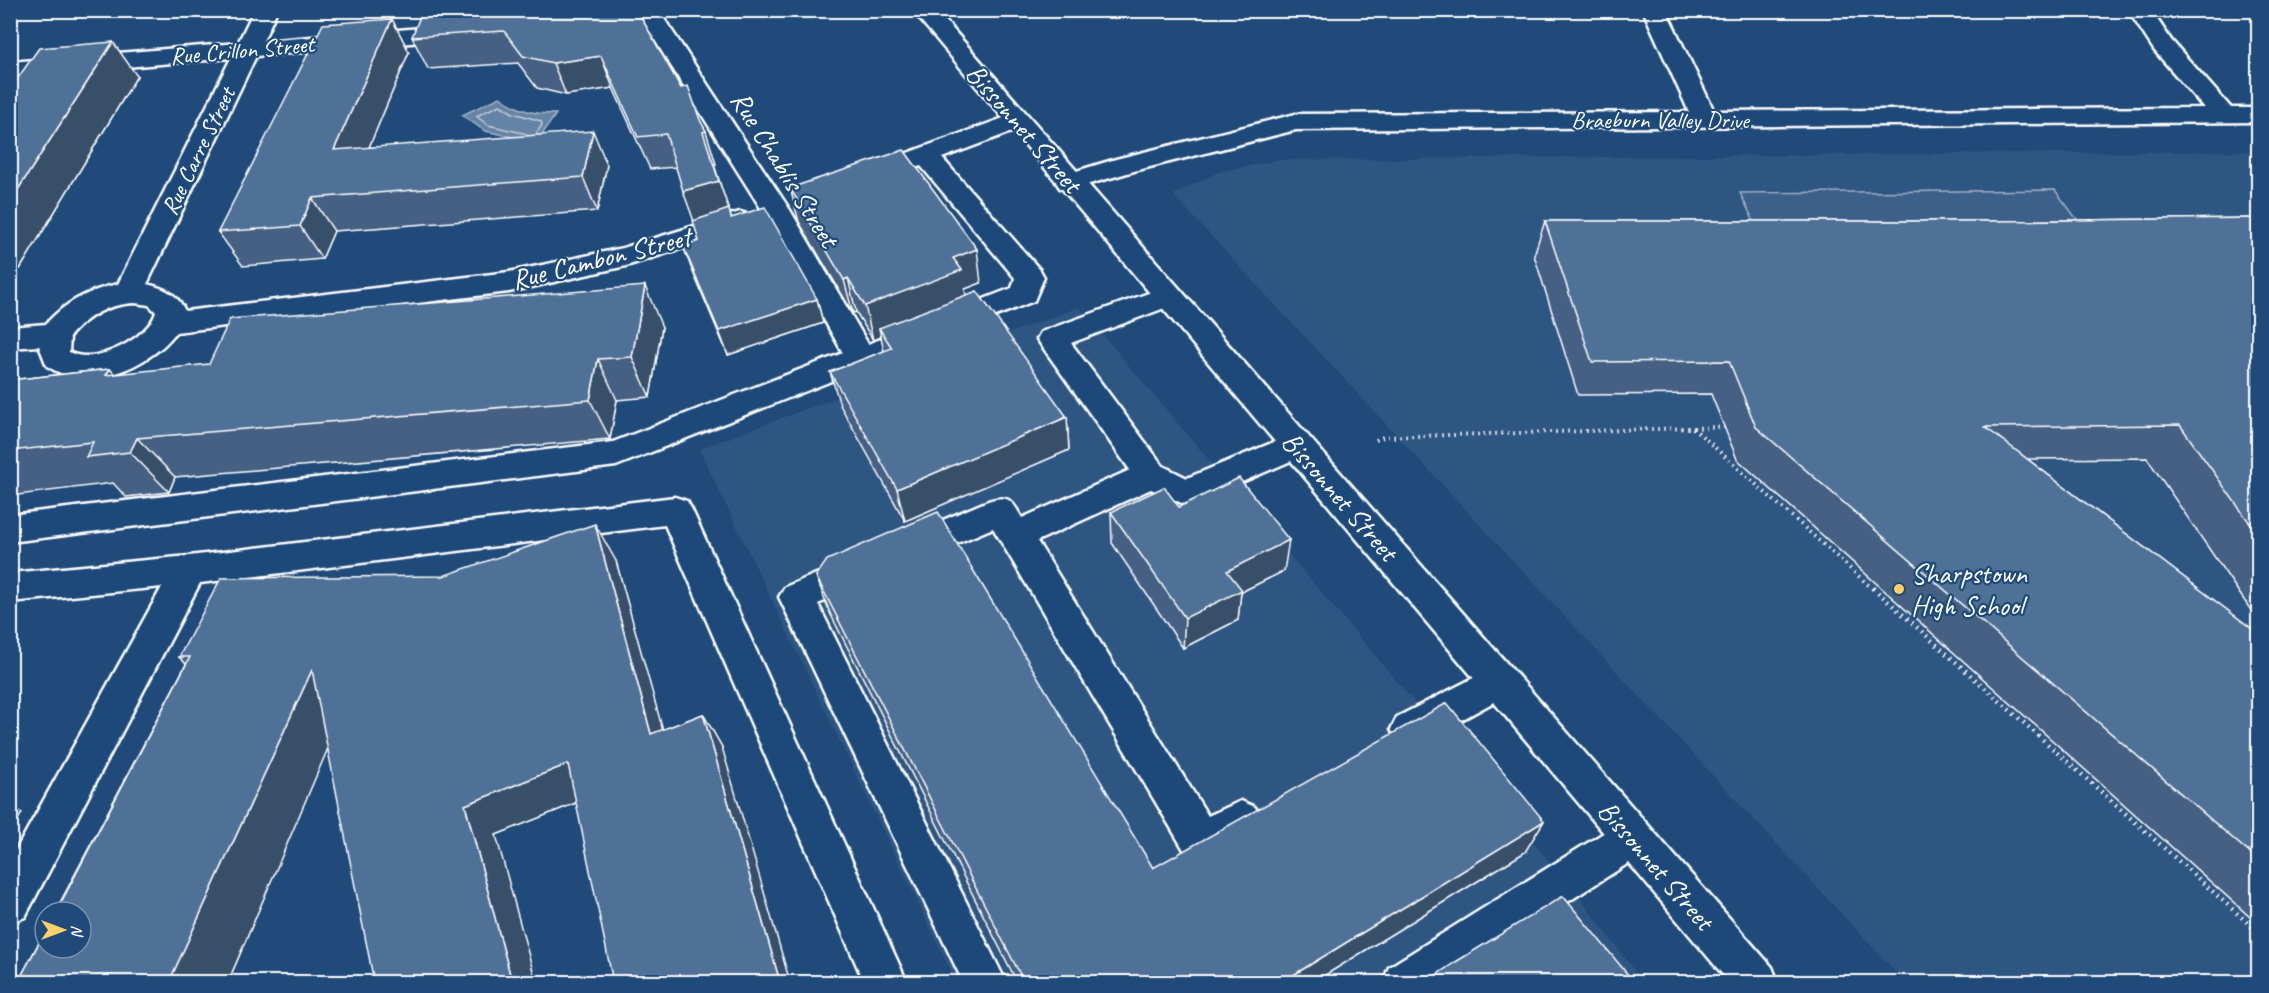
<svg xmlns="http://www.w3.org/2000/svg" width="2269" height="993" viewBox="0 0 2269 993" font-family="Caveat,sans-serif">
<rect width="100%" height="100%" fill="#1f4a7a"/>
<filter id="ink" filterUnits="userSpaceOnUse"><feTurbulence type="fractalNoise" baseFrequency=".0167" numOctaves="2"/><feDisplacementMap in="SourceGraphic" scale="12" xChannelSelector="R" yChannelSelector="G"/><feConvolveMatrix kernelMatrix="1 2 1 2 8 2 1 2 1" color-interpolation-filters="sRGB"/></filter>
<g filter="url(#ink)">
<!-- built -->
<path fill="#2e5683" d="M2258 151V982H1905L1173 195 1218 172 1278 160Z
M1079 307 1574 890 1643 982H956L699 449Z"/>
<!-- green -->
<path fill="#3c618b" stroke="#9eb0c5" stroke-width="1.5" d="M2055 190 2094 242 1766 246 1740 193Z"/>
<!-- water -->
<path fill="#6583a4" stroke="#a3b5c8" stroke-width="1.5" d="M500 97C519 111 533 114 556 114L537 142 485 131 462 115Z"/>
<g fill="none" stroke-linecap="round" stroke-linejoin="round">
<!-- shore -->
<path stroke="#c1cddb" stroke-width="1.5" d="M527 134 488 125 476 116 500 105 513 113 541 121 542 125 536 134"/>
<defs>
<path id="minor" d="M254 10H277L263 41 458 25 466 27 470 32 466 37 458 39 256 56 147 284C165 289 177 293 185 311L509 272 623 248 740 212 750 215 754 221 750 227 626 266 509 292 176 332C149 368 87 393 47 366L39 346 10 348V327L46 324C65 302 90 290 118 284L231 58 20 76 10 79V62L238 43ZM135 303 149 305 156 312C149 338 94 367 69 352L70 336C87 316 108 304 135 303Z
M631 10 659 11 790 210 868 344 1012 288 1015 278 921 166 908 170 899 168 895 162 899 156 1009 116 1018 113 1027 116 1031 121 1027 126 942 158 1040 270 1044 277 1034 301 616 466 10 542V515L613 442 843 353 762 210 644 23 596 27 588 25 584 20 588 15Z
M1643 10H1666L1714 111 2204 108 2154 50 2128 10H2151L2171 40 2231 108H2258V122L1296 130 1134 171 1069 190 1060 188 1056 182 1060 176 1116 159 1296 114 1689 112Z
M1168 286 1178 289 1182 296 1178 303 1071 343 1163 466 1187 478 1296 433 1307 436 1312 445 1307 454 1198 501 1186 505 1151 489 1037 541 1208 816 1241 801 1255 807 1261 820 1255 833 1201 860 1187 855 993 528 910 563 898 559 893 549 898 539 988 501C1009 494 1012 501 1022 518L1130 470 1037 339 1041 332Z
M675 497 687 501 692 510 907 982H864L665 525 200 583 25 917 10 923V861L162 587 10 602V573L189 556Z
M862 555 874 559 879 569 874 579 818 604 1006 982H963L779 597 785 587Z
M1499 665 1512 670 1517 681 1512 692 1423 741 1410 746 1397 741 1391 729 1397 717Z
M1632 819 1646 824 1652 838 1646 852 1442 982H1383L1389 967 1618 824Z"/>
<path id="major" d="M912 10H936L1772 967 1778 982H1729Z"/>
</defs>
<!-- minor casing -->
<use href="#minor" stroke="#fff" stroke-width="5"/>
<!-- major casing -->
<use href="#major" stroke="#fff" stroke-width="5"/>
<!-- path-far1 -->
<path stroke="#fff" stroke-width="4" stroke-dasharray="1.5 4.5" stroke-linecap="butt" d="M1693 428 1874 590
M1376 440 1383 437 1724 427"/>
<!-- path -->
<path stroke="#fff" stroke-width="4.5" stroke-dasharray="1.5 5" stroke-linecap="butt" d="M1873 588 2258 932"/>
<!-- minor -->
<use href="#minor" fill="#1f4a7a" fill-rule="evenodd"/>
<!-- major -->
<use href="#major" fill="#1f4a7a" fill-rule="evenodd"/>
</g>
<!-- wall -->
<path fill="#456182" stroke="#fff" stroke-width="1.5" d="M637 10 706 131 716 164H714L731 218 817 299 823 323 728 355 692 270 683 246 699 241 694 220 676 167 650 169 613 88 566 95 537 88 518 63 428 69 412 37Z
M392 19 409 52 369 147 607 165 597 211 334 231 322 259 243 266 218 232Z
M137 76 20 269 10 270V89Z
M790 188 981 283 965 289V295L1067 417 1069 450 905 521 840 405 830 372 884 351 881 337 873 340 856 312 853 313 799 222Z
M2259 218V622L2147 458 2027 459 2259 634V925L1737 459 1711 394 1578 395 1534 255 1545 221H1986Z
M662 327 650 397 617 400 610 439 175 477 169 492 126 497 113 483 10 496V380L110 369 115 375Z
M1179 507 1284 571 1241 592 1238 620 1183 648 1112 543 1111 512Z
M616 561 662 730 703 714 722 747 576 803 496 835 327 749 228 982H18L186 664 179 657 443 576Z
M816 576 1153 868 1525 852 1314 982H1017L830 613Z"/>
<!-- shaded-wall -->
<path fill="#384f6a" stroke="#fff" stroke-width="1.5" d="M392 19 409 52 354 183 334 150Z
M113 42 137 76 20 269 10 259V202Z
M601 56 613 88 566 95 553 63Z
M593 131 607 165 597 211 583 177Z
M719 181 730 213 695 224 683 191Z
M312 198 334 231 322 259 300 226Z
M977 249 981 283 965 289 967 303 879 328 881 337 873 340 865 306 953 258Z
M848 278 856 312 853 313 844 280Z
M645 286 662 327 650 397 632 357Z
M817 299 823 323 728 355 719 331Z
M598 359 617 400 610 439 590 400Z
M110 369 147 410 106 375Z
M1067 417 1069 450 905 521 897 489Z
M137 438 175 477 169 492 130 452Z
M595 524 616 561 673 767 651 734Z
M1289 540 1284 571 1241 592 1238 620 1183 648 1185 618 1227 571Z
M312 670 347 704 228 982H169Z
M703 714 722 747 790 982H780Z
M568 764 593 796 496 835 536 982H512L465 805Z
M10 806 22 813 10 833Z
M1544 821 1525 852 1314 982H1282Z"/>
<!-- building -->
<path fill="#507197" stroke="#fff" stroke-width="1.5" d="M429 10H637L681 88 688 86 700 120 706 131 703 132 719 181 683 191 666 134 638 137 601 56 553 63 523 56 504 31 412 37 422 11Z
M392 19 334 150 593 131 583 177 312 198 300 226 218 232 323 24Z
M113 42 10 202V89L39 48Z
M904 150 977 249 953 258 962 270 865 306 848 278 844 280 790 188Z
M765 207 817 299 719 331 683 246 699 241 693 221 729 209 731 218Z
M2259 218V536L2180 425 1985 427 2259 634V861L1756 427 1729 361 1592 362 1545 221H1986Z
M645 286 632 357 598 359 590 400 137 438 130 452 86 457 93 442 10 451V380L110 369 106 375 209 364 230 319Z
M977 291 1067 417 897 489 830 372 892 348 879 328Z
M1239 478 1289 540 1227 571 1242 590 1185 618 1111 512 1164 487 1179 507Z
M938 512 1153 868 1447 703 1544 821 1282 982H1024L816 576 827 560Z
M595 524 651 734 703 714 780 982H613L568 764 465 805 512 982H374L312 670 169 982H18L45 932V948H81V912H56L190 657H179L221 578 443 576Z
M1563 896 1634 982H1426L1454 963Z"/>
</g>
<!-- markers -->
<circle fill="#ffd166" stroke="#1f4a7a" stroke-width="2" cx="1899" cy="589" r="6"/>
<g text-anchor="middle" dominant-baseline="central" stroke-width="4.5" stroke-linejoin="round" paint-order="stroke">
<!-- far-street labels -->
<g font-size="24" fill="#fff" stroke="#1f4a7a">
<text transform="translate(242 50) rotate(-5)">Rue Crillon Street</text>
<text x="1660" y="120">Braeburn Valley Drive</text>
<text transform="translate(198 151) rotate(-64)">Rue Carre Street</text>
</g>
<!-- street labels -->
<g font-size="28" fill="#fff" stroke="#1f4a7a">
<text transform="translate(1024 128) rotate(49)">Bissonnet Street</text>
<text transform="translate(785 169) rotate(58)">Rue Chablis Street</text>
<text transform="translate(601 258) rotate(-14)">Rue Cambon Street</text>
<text transform="translate(1340 496) rotate(49)">Bissonnet Street</text>
<text transform="translate(1656 865) rotate(49)">Bissonnet Street</text>
</g>
<!-- poi labels -->
<g font-size="28" fill="#fff" stroke="#1f4a7a" text-anchor="start">
<text x="1911" y="573">Sharpstown<tspan x="1911" dy="32">High School</tspan></text>
</g>
</g>
<!-- margin -->
<rect width="2269" height="993" fill="none" stroke="#1f4a7a" stroke-width="36"/>
<rect x="18" y="18" width="2233" height="957" fill="none" stroke="#fff" stroke-width="2" filter="url(#ink)"/>
<!-- north arrow -->
<g transform="translate(63 930) rotate(90)"><circle r="28" fill="#1f4a7a" stroke="#7992af" stroke-width="1.5"/>
<path d="M0-4.5L10 22L0 15L-10 22Z" fill="#ffd166"/>
<text y="-9" font-size="16" font-weight="bold" text-anchor="middle" fill="#ffffff">N</text>
</g>
</svg>
